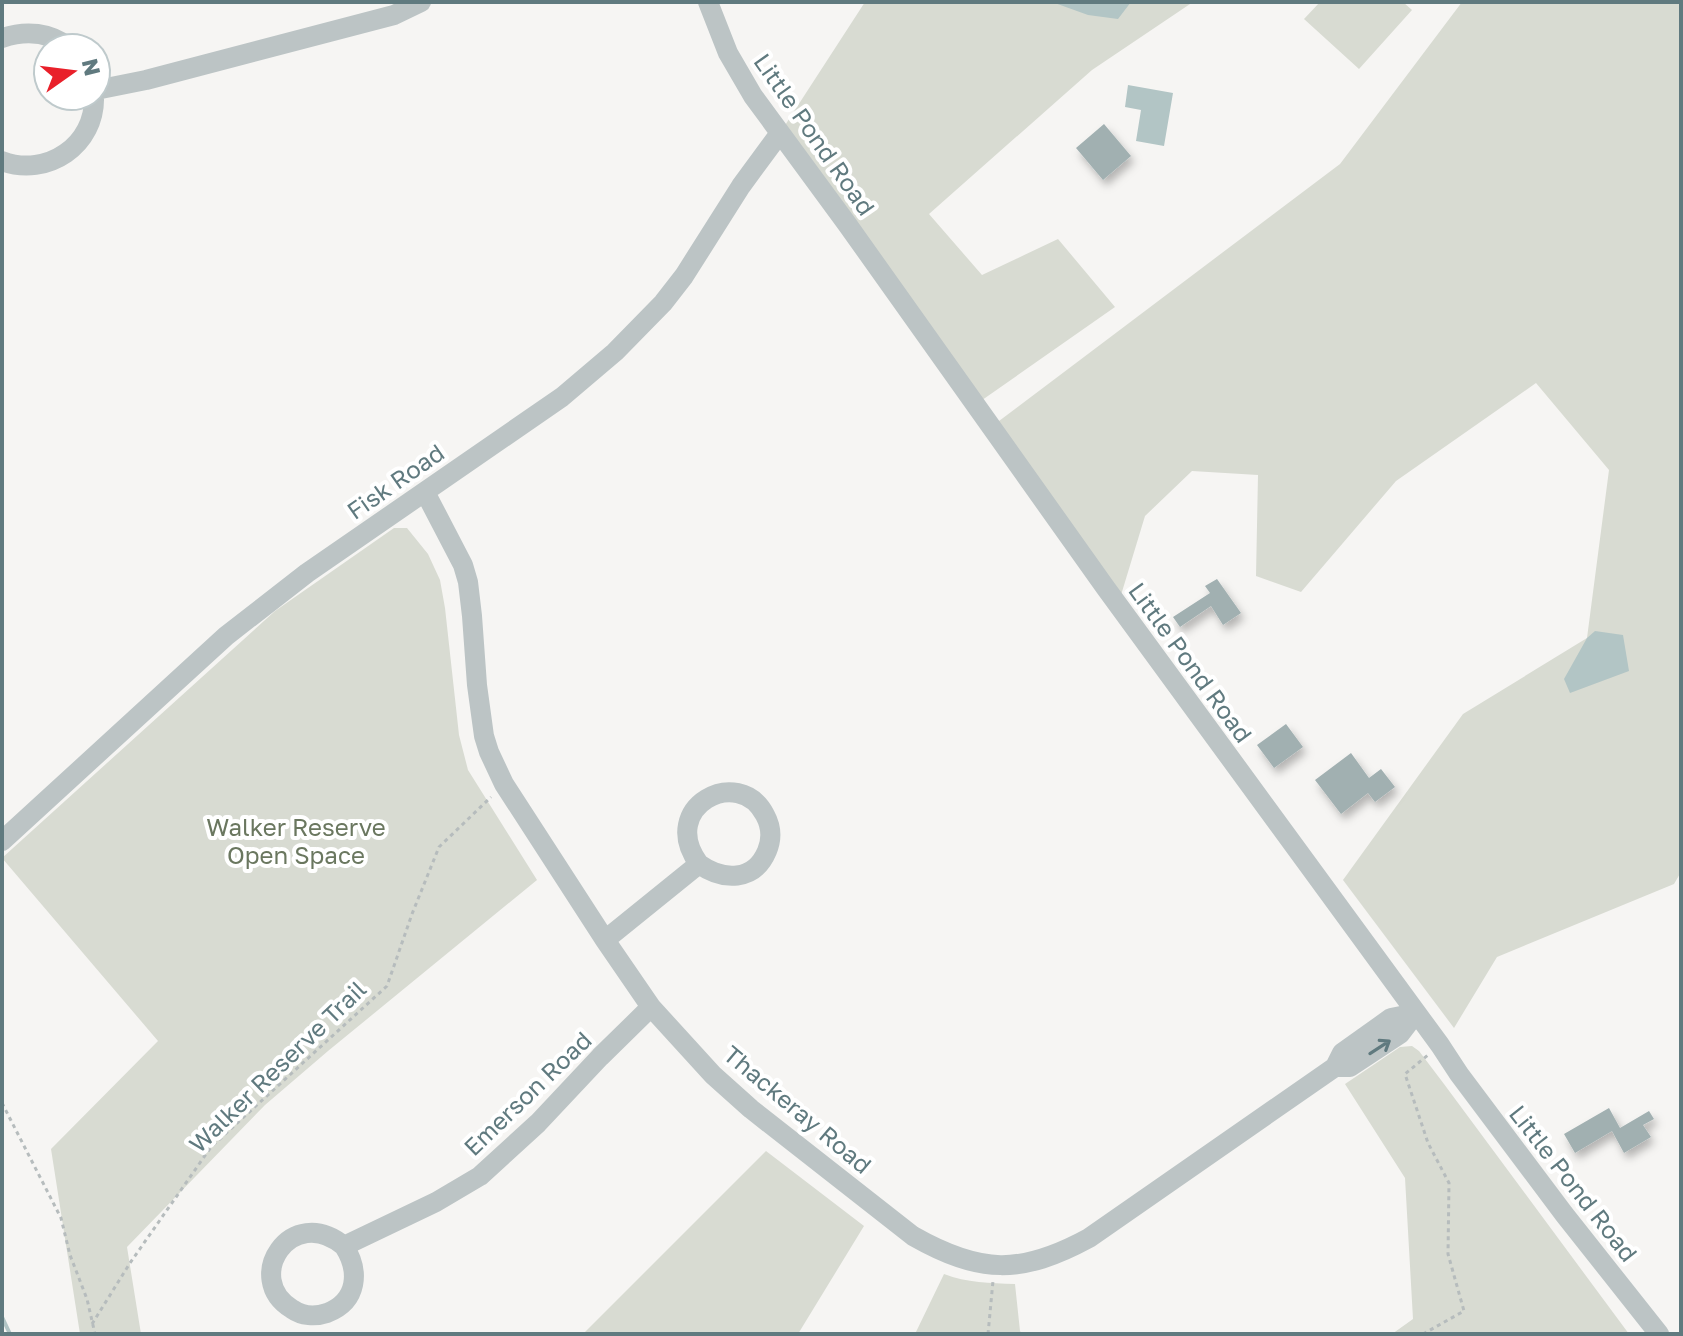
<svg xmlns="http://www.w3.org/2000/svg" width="1683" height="1336" viewBox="0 0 1683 1336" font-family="'Golos Text',sans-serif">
<defs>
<filter id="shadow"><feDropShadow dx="3.5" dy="6" stdDeviation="4" flood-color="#0004"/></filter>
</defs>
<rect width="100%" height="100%" fill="#f6f5f3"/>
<!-- green -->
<path fill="#d8dbd2" d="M865 2H1193L1092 70 929 214 982 275 1058 239 1115 307 975 405 780 133Z
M1320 2H1403L1412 10 1359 69 1304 19Z
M1462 2H1681V872L1674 884 1497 957 1454 1028 1343 880 1463 714 1587 638 1609 470 1536 383 1396 481 1301 592 1256 576 1258 475 1192 471 1145 516 1118 605 991 427 1340 164Z
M394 528H407L428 554 440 580 445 608 459 735 468 770 537 880 328 1051 265 1105 127 1247 141 1334H80L51 1149 158 1041 2 858 275 611Z
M1412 1046 1419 1051 1444 1084 1629 1334H1392L1413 1319 1405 1178 1345 1084 1400 1047Z
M766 1151 864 1226 798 1334H583Z
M944 1274C967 1283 990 1283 1015 1284L1020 1331 1022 1334H915Z"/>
<!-- water -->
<path fill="#b2c5c5" d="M1052 2H1131L1118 19 1088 15Z
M1128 85 1173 93 1164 146 1136 141 1141 110 1125 107Z
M1595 631 1623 635 1629 671 1570 693 1564 679 1587 638Z"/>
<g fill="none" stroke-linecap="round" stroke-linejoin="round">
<!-- stream -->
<path stroke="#b2c5c5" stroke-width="4" d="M2 1317 10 1334"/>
</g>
<!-- building -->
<path fill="#a1b0b1" filter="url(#shadow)" d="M1104 124 1131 156 1103 180 1076 148Z
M1217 579 1241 613 1223 625 1211 606 1180 627 1173 617 1210 593 1205 586Z
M1286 724 1303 747 1274 768 1257 745Z
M1351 753 1369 778 1381 769 1395 787 1375 802 1368 793 1341 814 1315 780Z
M1609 1108 1620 1128 1649 1111 1654 1119 1643 1125 1651 1137 1624 1153 1612 1131 1575 1153 1564 1134Z"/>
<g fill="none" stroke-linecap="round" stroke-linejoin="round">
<!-- path -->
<path stroke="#b6bcbd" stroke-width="3" stroke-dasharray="4 4" stroke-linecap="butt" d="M2 1103 61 1218 70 1255 87 1299 95 1334
M92 1324 130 1263 211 1147 387 986 412 914 439 847 491 797
M988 1334 993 1281
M1423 1334 1464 1311 1448 1254 1449 1183 1428 1143 1405 1074 1428 1055"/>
<!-- minor -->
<path stroke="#bcc4c5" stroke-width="20" d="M708 2 728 53 753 96 847 224 1105 587 1440 1045 1459 1074 1564 1214 1659 1334
M2 38C26 30 50 32 70 48
M96 90 146 80 394 15 421 2
M2 161C47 178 96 145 94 96
M425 492 463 565 468 582 472 616 477 685 484 736 489 752 504 784 605 940 651 1007 713 1075 751 1109 913 1236C980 1274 1021 1275 1089 1238L1335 1067 1342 1053 1391 1018 1416 1013
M2 841 226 636 307 573 562 397 615 352 663 303 684 276 741 186 780 133
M605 940 699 864C723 881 754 882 767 851 772 839 771 826 765 815 739 764 657 807 699 864
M1335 1067H1350L1400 1034 1416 1013
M344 1246C360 1271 358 1301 327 1313 315 1317 302 1316 292 1309 242 1279 291 1202 344 1246L436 1202 480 1176 538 1123 600 1057 651 1007"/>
</g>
<!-- one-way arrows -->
<defs><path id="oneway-shaft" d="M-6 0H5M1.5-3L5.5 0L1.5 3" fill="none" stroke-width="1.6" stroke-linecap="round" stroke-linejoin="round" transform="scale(2)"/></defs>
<use stroke="#607a7f" href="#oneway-shaft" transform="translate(1380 1047) rotate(-33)"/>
<g text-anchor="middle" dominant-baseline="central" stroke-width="8" stroke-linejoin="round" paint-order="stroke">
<!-- street labels -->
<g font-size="24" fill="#607a7f" stroke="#fff">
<text transform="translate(815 134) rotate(55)">Little Pond Road</text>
<text transform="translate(395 481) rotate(-35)">Fisk Road</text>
<text transform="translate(1191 662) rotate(54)">Little Pond Road</text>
<text transform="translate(277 1066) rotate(-44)">Walker Reserve Trail</text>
<text transform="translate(527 1093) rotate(-44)">Emerson Road</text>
<text transform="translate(798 1109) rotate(40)">Thackeray Road</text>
<text transform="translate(1574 1183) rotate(52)">Little Pond Road</text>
</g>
<!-- park labels -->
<g font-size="24" fill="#6a775f" stroke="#fff">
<text x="296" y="826">Walker Reserve<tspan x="296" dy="28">Open Space</tspan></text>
</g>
</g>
<!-- border -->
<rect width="1683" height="1336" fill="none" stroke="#607a7f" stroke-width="8"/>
<!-- north arrow -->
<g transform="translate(72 72) rotate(76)"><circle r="38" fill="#ffffff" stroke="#bfcacc" stroke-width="2"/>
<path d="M0-6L14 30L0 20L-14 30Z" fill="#e9202a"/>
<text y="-12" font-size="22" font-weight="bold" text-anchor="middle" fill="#607a7f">N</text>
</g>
</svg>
